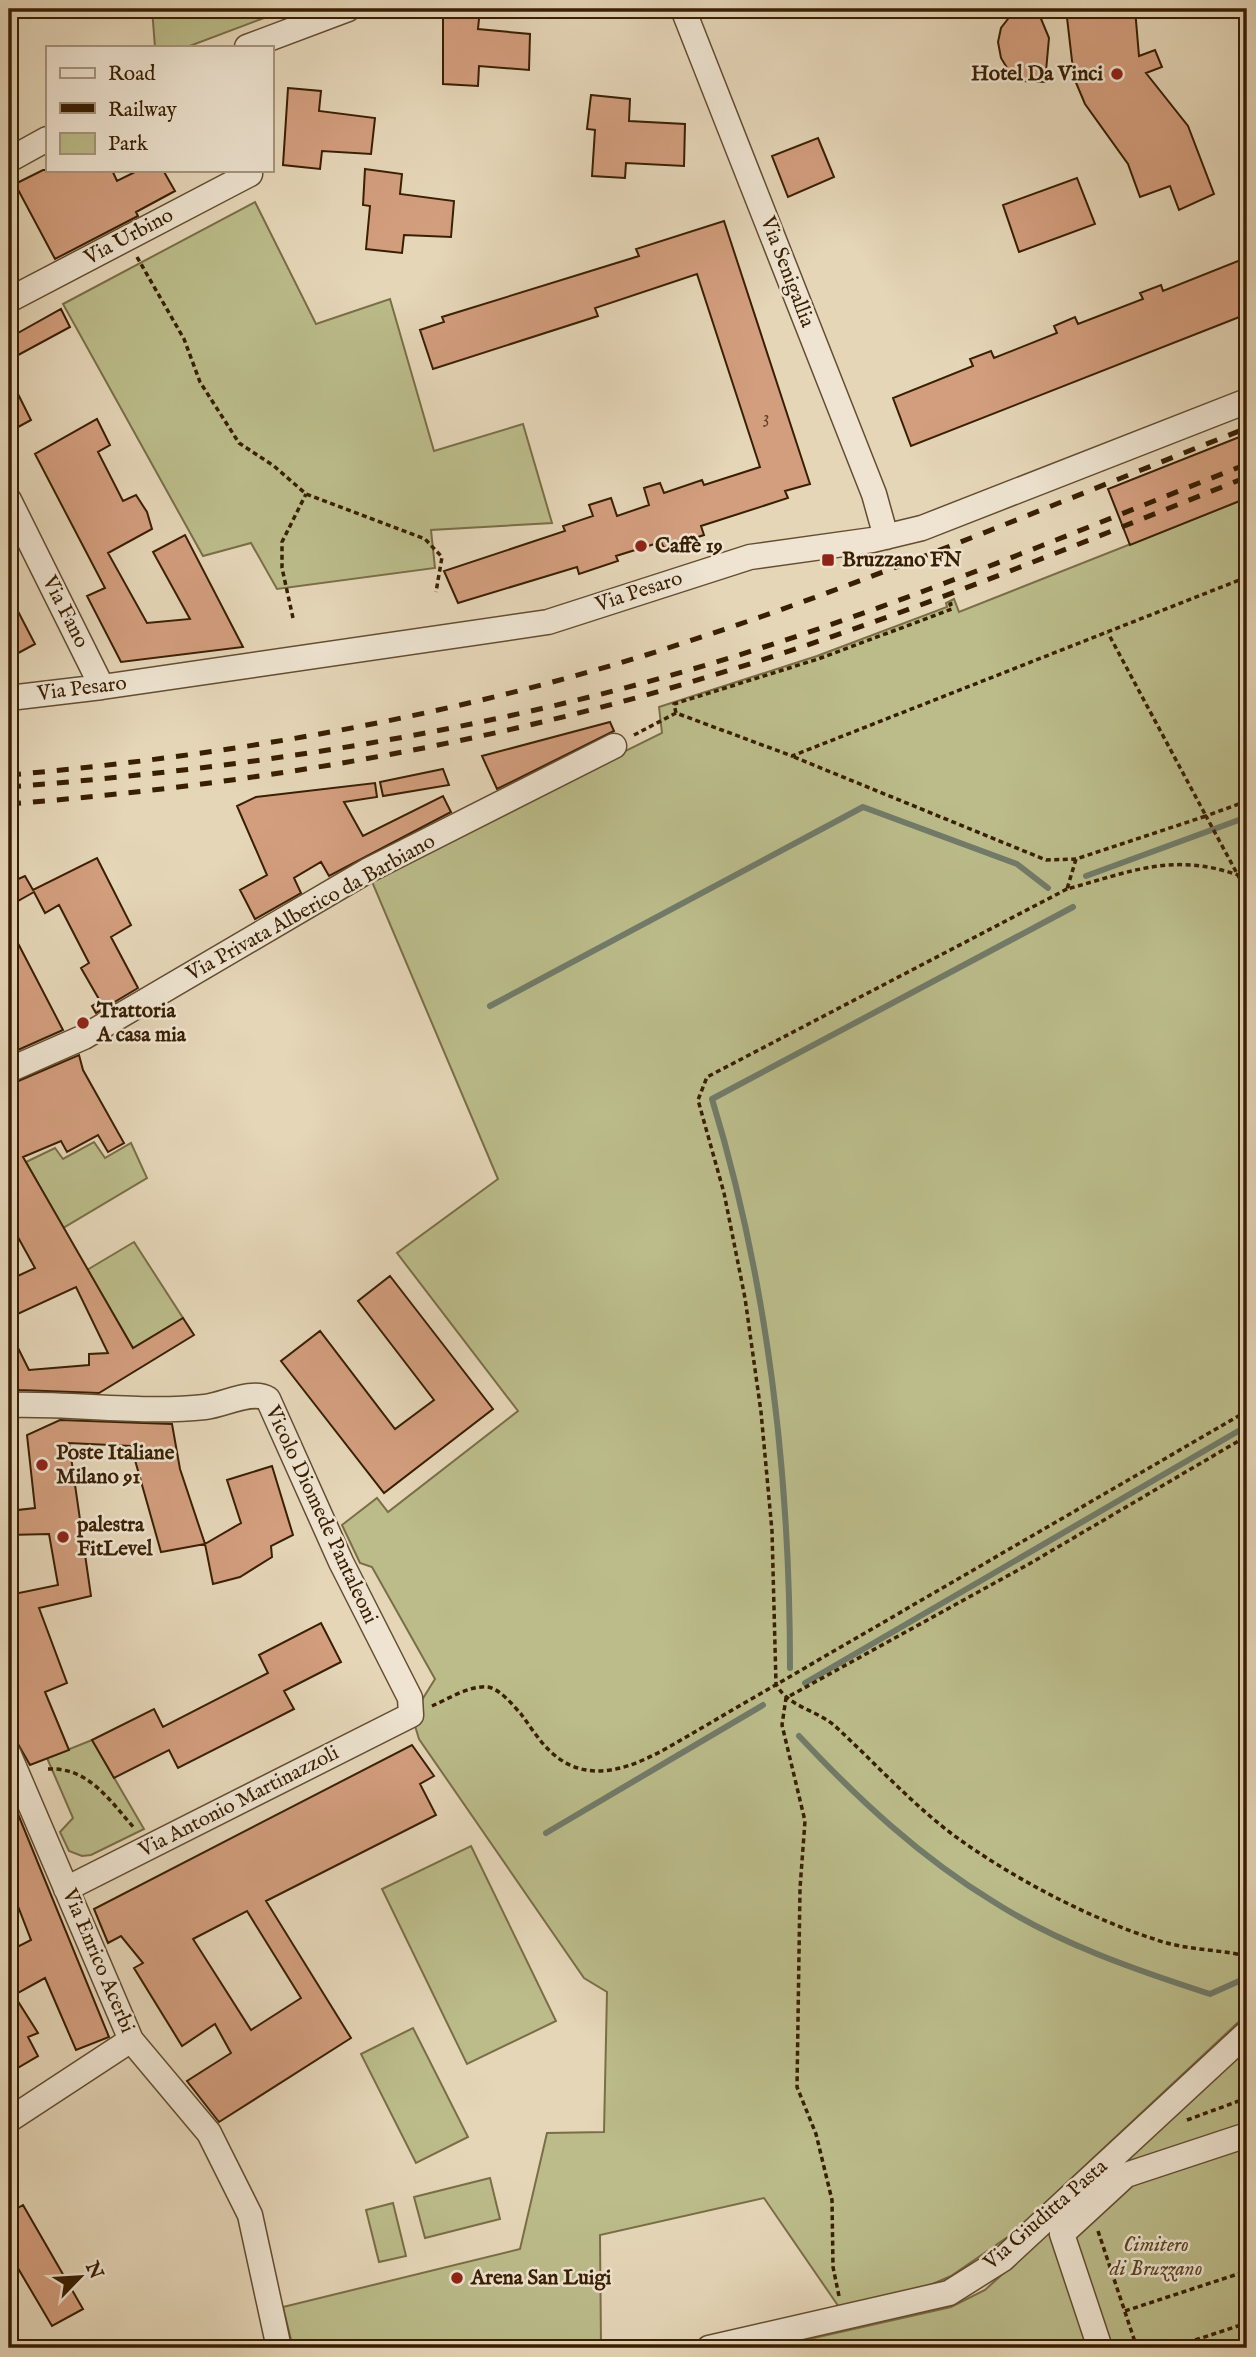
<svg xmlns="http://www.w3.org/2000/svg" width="1256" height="2357" viewBox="0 0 1256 2357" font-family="'IM FELL English',serif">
<rect width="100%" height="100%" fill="#e5d6b8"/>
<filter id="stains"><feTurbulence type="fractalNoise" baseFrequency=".00286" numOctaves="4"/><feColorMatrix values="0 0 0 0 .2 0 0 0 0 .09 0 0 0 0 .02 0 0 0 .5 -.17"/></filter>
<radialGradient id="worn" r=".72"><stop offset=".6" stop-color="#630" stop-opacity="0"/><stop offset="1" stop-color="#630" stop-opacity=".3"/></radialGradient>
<!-- green -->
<path fill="#bbbc8a" stroke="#7a6e46" stroke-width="2" d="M152 9H288L187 47H155Z
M255 202 316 324 390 299 434 451 523 424 552 523 431 530 435 568 277 589 251 543 203 556 63 304Z
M1247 498V2014L1012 2234 951 2276 886 2304 841 2310 764 2198 600 2235 601 2347 497 2348V2343L472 2348H293L283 2307 520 2249 547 2133 604 2132 607 1992 584 1978 419 1739 412 1716 435 1679 372 1567 360 1563 342 1525 377 1498 388 1512 518 1411 397 1253 498 1179 370 877 662 733 659 707 817 656 947 607 946 603 954 599 959 612Z
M94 1142 105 1158 131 1143 147 1178 63 1228 26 1162 55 1148 63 1159Z
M134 1242 183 1318 133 1348 87 1270Z
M92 1740 144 1829 91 1855 82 1856 69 1851 60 1832 73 1818 47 1758Z
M471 1846 556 2021 467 2064 382 1889Z
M413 2028 468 2137 416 2163 361 2054Z
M1247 2028V2348H790L796 2347V2342L951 2307 985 2290 1125 2162Z
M490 2178 500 2219 425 2238 414 2197Z
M393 2203 406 2256 379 2262 366 2210Z"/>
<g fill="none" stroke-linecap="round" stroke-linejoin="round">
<!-- stream -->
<path stroke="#717b69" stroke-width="6" d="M1086 876 1247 817
M490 1006 863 807 1017 864 1048 888
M790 1668C790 1477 768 1282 712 1099L1073 907
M805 1683 1247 1426
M799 1736C858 1799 920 1857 994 1902 1060 1944 1136 1970 1210 1994L1246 1978
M546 1833 763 1705"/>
</g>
<!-- building -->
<path fill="#d39e7e" stroke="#391f02" stroke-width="2" fill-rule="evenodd" d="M443 9H480L478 29 530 34 529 70 479 66 478 86 443 84Z
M1022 9H1037L1049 38 1045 82 1021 81 1009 71 1001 58 998 42 1001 28 1011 15Z
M1066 9H1135L1139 56 1155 50 1162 67 1146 73 1188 126 1214 194 1179 210 1170 186 1140 197 1128 164 1085 104 1074 78Z
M288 88 321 91 319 111 375 118 371 154 322 151 320 169 283 165Z
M591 95 630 99 629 121 685 124 684 166 626 163 625 178 592 176 595 130 587 129Z
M818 138 834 177 788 197 772 156Z
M365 169 402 174 400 194 454 201 451 237 404 235 402 253 366 249 370 206 363 205Z
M43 170H112L117 181 139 170H163L175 191 136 212 138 216 55 259 15 184Z
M1077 178 1095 224 1019 252 1003 205Z
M724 221 810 484 785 491 788 498 701 526 704 535 664 548 661 542 616 556 618 561 579 574 577 567 458 603 444 571 565 531 563 526 593 516 589 505 611 498 617 516 649 505 644 488 660 483 664 493 702 480 704 485 760 467 697 274 595 308 598 316 433 369 420 330 444 322 442 317 639 256 636 249Z
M1243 259 1247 269V314L911 446 893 398 973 366 970 359 991 351 994 358 1057 333 1054 326 1075 317 1078 324 1143 299 1140 293 1161 285 1163 291Z
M61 309 70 327 9 360V338Z
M9 376 31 420 9 432Z
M97 419 110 445 98 452 123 501 136 495 147 512 152 529 108 553 147 623 190 619 153 552 185 535 243 647 121 662 87 596 105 588 35 454Z
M1247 434V498L1130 545 1108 489Z
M9 594 35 644 9 658Z
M610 722 614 731 497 789 482 756Z
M443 769 449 785 383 796 380 782Z
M375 783 377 797 344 802 363 836 443 796 451 812 329 876 321 862 294 878 301 893 255 919 240 890 267 875 237 806 256 797Z
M97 858 131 925 111 937 138 988 96 1013 92 1006 100 1001 81 968 89 963 59 905 45 913 34 892 9 906V883L25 876 33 890Z
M9 926 63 1030 9 1054Z
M79 1055 83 1070 124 1143 108 1152 98 1135 67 1152 61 1141 23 1157 133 1348 183 1318 194 1335 99 1393 19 1390 9 1379V1330L29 1370 89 1365V1354L108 1353 76 1287 9 1318V1280L35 1268 9 1221V1085Z
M390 1276 493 1409 384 1493 281 1361 320 1331 395 1429 434 1400 358 1301Z
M60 1420 172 1424 180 1469 205 1544 161 1552 131 1446 69 1443 91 1596 39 1608 67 1683 45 1692 69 1750 30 1765 18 1744 9 1740V1595L58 1585 49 1534 9 1535V1511L35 1508 27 1435Z
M272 1466 293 1535 271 1546 272 1557 240 1577 213 1584 205 1544 241 1523 227 1480Z
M321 1623 341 1662 284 1691 294 1709 178 1768 169 1750 114 1778 92 1740 154 1709 163 1727 268 1673 259 1655Z
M412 1745 434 1776 420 1784 436 1815 266 1901 351 2038 219 2122 187 2081 231 2053 215 2024 182 2046 134 1968 143 1963 121 1936 108 1943 94 1909ZM247 1911 301 1998 251 2030 193 1939Z
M9 1792 109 2037 76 2050 45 1978 14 1995 38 2033 28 2037 38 2056 9 2073V1951L31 1940 9 1883Z
M23 2205 83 2309 52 2326 9 2253V2213Z"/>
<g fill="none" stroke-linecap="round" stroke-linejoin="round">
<defs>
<path id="minor" d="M683 9 874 494 886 537
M247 47 348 9
M9 160 47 139
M9 300 250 174
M9 500 102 687
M9 698 102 687 548 622 750 557 872 540 922 528 1247 401
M9 1070 84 1037 367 871 614 746
M9 1405C74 1403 141 1414 205 1407 224 1405 252 1389 268 1399L341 1562 410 1698 411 1715 66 1889
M9 1755 131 2040 209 2133 250 2215 279 2348
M9 2120 131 2040
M709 2348 949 2293 1003 2259 1247 2033
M1100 2348 1062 2234 1126 2175 1247 2135"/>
</defs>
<!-- minor casing -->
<use href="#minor" stroke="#644d30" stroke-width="27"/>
<!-- path -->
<path stroke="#391f02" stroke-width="3.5" stroke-dasharray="5 3.5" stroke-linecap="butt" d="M137 257 184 339 200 382 239 443 274 466 306 494 425 539 442 557 436 592
M293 618 282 568V542L306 494
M676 713 674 704 818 659 952 609 950 604 955 603
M634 735 676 713 792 756 1247 577
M794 757 1046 860 1076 859 1206 816 1108 633
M1247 801 1206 816 1247 892
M1076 859 1067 889C1130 872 1172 852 1238 875
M1067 889 707 1077 698 1100 724 1193 745 1298 761 1412 772 1531 776 1684C788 1707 817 1710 835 1726 874 1762 910 1802 952 1834 1009 1876 1086 1917 1154 1939 1184 1950 1216 1949 1247 1956
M432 1706C448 1699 470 1685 488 1687 500 1689 513 1705 521 1714 530 1726 539 1741 551 1752 597 1795 655 1755 698 1730L1247 1411
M9 1712 11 1717
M48 1769C89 1767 110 1801 135 1829
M1187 2120 1247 2098
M1098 2231 1137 2348
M839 2296 833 2267 832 2200 816 2134 797 2087 800 1888 805 1821 782 1725 786 1698 1029 1564 1247 1436
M1125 2311 1247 2271
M1171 2348 1247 2323"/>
<!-- minor -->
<use href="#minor" stroke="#eee4d1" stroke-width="24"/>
<!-- rail -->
<path stroke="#391f02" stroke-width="5" stroke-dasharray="12 12" stroke-linecap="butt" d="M9 775C225 756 439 719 646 655 850 591 1048 506 1247 428
M9 787C265 767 518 727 764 647 928 594 1087 527 1247 464
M9 804C248 785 484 746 714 675 895 620 1071 547 1247 477"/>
</g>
<!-- markers -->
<g fill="#8f2418" stroke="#eee4d1" stroke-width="2.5">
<circle cx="1117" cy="74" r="7"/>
<circle cx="641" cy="546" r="7"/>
<rect x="821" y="553" width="14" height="14" rx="3.5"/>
<circle cx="83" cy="1023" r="7"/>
<circle cx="42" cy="1465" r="7"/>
<circle cx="63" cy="1537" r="7"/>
<circle cx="457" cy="2278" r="7"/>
</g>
<g text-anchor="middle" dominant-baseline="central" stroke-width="5" stroke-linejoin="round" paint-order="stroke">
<!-- number labels -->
<g font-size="18" fill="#603f21">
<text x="766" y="418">3</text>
</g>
<!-- poi labels -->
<g font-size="21" font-weight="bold" fill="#391f02" stroke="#eee4d1" text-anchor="start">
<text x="1103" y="74" text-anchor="end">Hotel Da Vinci</text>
<text x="655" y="546">Caffè 19</text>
<text x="842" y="560">Bruzzano FN</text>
<text x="97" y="1011">Trattoria<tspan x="97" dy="24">A casa mia</tspan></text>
<text x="56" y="1453">Poste Italiane<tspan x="56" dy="24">Milano 91</tspan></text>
<text x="77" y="1525">palestra<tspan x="77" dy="24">FitLevel</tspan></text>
<text x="471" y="2278">Arena San Luigi</text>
</g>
<!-- street labels -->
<g font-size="21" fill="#391f02" stroke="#eee4d1">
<text transform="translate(129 237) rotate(-28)">Via Urbino</text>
<text transform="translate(787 272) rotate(69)">Via Senigallia</text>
<text transform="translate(639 592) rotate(-18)">Via Pesaro</text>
<text transform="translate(65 612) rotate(63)">Via Fano</text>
<text transform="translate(82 689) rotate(-7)">Via Pesaro</text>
<text transform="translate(311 908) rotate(-29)">Via Privata Alberico da Barbiano</text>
<text transform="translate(321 1515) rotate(65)">Vicolo Diomede Pantaleoni</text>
<text transform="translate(239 1802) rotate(-27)">Via Antonio Martinazzoli</text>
<text transform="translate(98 1961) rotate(67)">Via Enrico Acerbi</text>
<text transform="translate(1046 2215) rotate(-41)">Via Giuditta Pasta</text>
</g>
<!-- park labels -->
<g font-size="21" font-style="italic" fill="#5a4624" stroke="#eee4d1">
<text x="1156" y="2245">Cimitero<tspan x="1156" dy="24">di Bruzzano</tspan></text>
</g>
</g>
<!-- margin -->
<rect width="1256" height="2357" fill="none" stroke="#e5d6b8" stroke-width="35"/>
<rect x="10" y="10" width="1235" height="2336" fill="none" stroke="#391f02" stroke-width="3.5"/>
<rect x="18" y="18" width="1221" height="2322" fill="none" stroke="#391f02" stroke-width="2"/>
<!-- legend -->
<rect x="46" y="46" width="228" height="126" fill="#eee4d1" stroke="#a6957e" stroke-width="2"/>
<rect x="60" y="68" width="35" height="10" fill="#eee4d1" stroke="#a6957e" stroke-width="2"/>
<text x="108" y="80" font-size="21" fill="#391f02">Road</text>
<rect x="60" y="103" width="35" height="10" fill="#391f02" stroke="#a6957e" stroke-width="2"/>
<text x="108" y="116" font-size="21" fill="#391f02">Railway</text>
<rect x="60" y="133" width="35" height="21" fill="#bbbc8a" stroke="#a6957e" stroke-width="2"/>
<text x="108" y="150" font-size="21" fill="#391f02">Park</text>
<!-- north arrow -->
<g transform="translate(80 2277) rotate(65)" stroke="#eee4d1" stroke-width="5" paint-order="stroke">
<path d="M0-5L12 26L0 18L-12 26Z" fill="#391f02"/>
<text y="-10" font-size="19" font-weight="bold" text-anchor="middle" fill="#391f02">N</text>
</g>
<rect width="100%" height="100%" filter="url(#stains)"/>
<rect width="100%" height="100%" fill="url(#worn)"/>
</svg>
